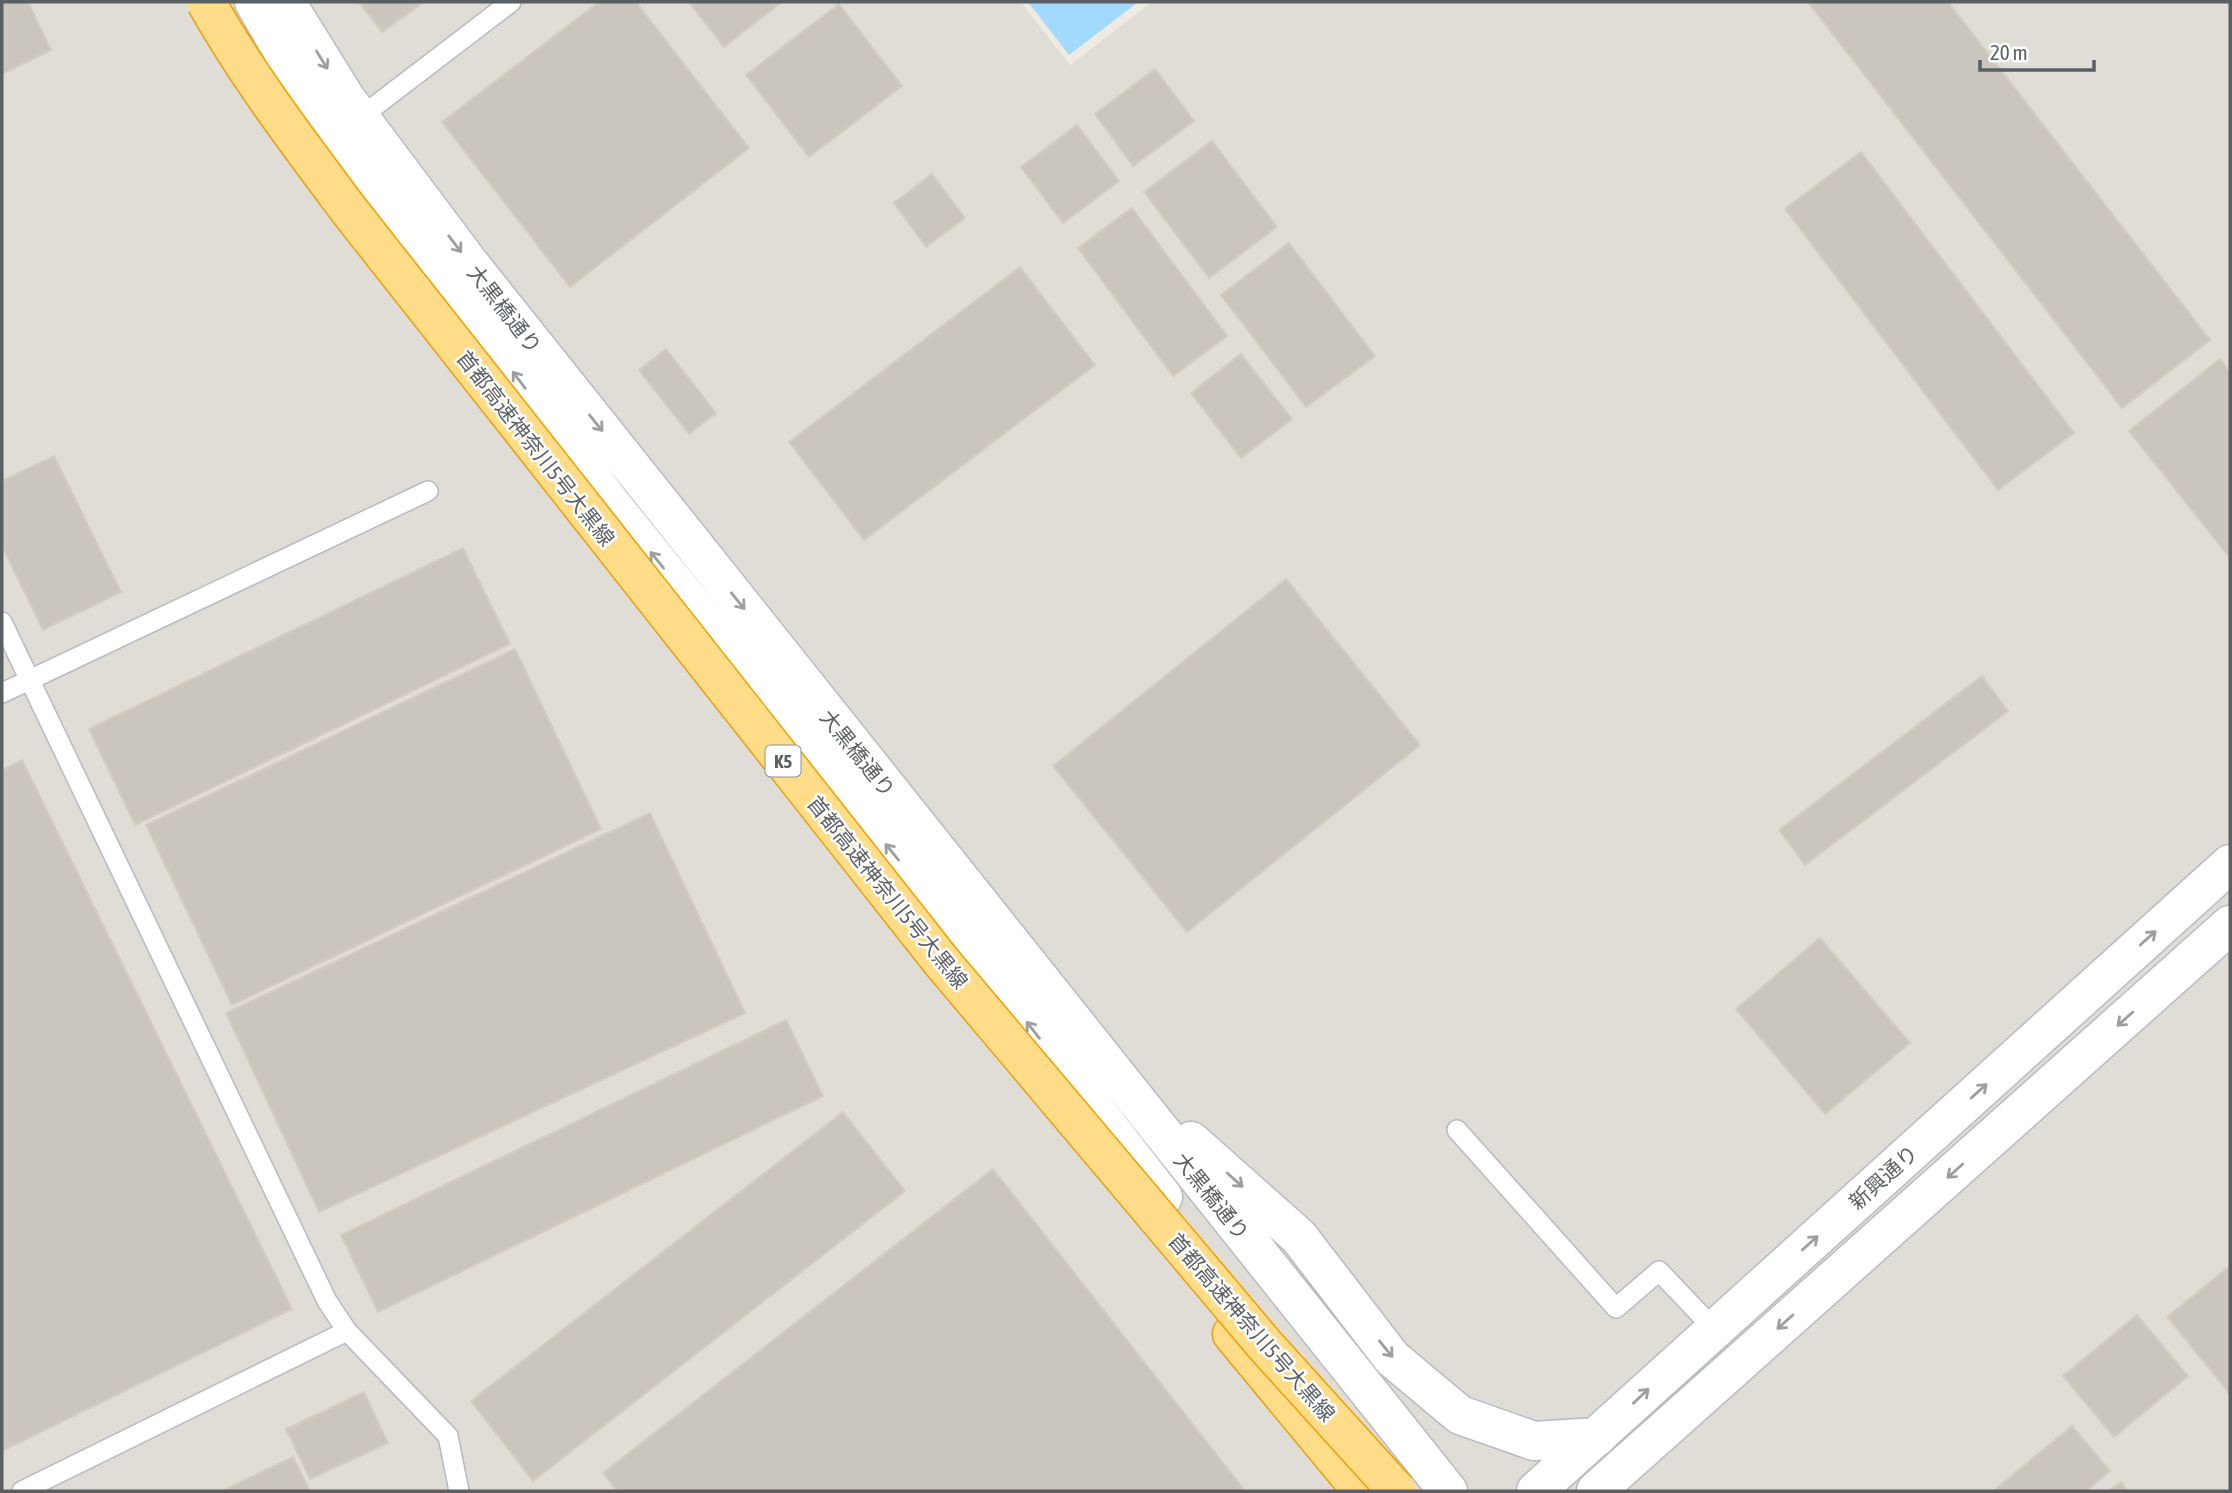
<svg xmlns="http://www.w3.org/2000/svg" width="2232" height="1493" viewBox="0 0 2232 1493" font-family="'Asap Condensed','Noto Sans JP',sans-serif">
<rect width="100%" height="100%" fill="#efebe1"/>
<!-- industrial -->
<path fill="#dfddd6" d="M2 2H1021L1070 65 1152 2H2230V1491H2Z"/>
<!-- water -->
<path fill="#a1d9ff" d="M1028 2H1138L1069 55Z"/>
<!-- building -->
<path fill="#cac6be" stroke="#d4cdbf" stroke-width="2" d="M2 2H28L51 50 2 74Z
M359 2H424L382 32Z
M599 2H636L749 148 570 287 442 122Z
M689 2H782L724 47Z
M1808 2H1948L2210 340 2122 408Z
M839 4 902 86 809 157 746 75Z
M1155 69 1194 121 1133 166 1095 114Z
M1077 125 1119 181 1063 223 1021 167Z
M1212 141 1277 227 1209 278 1144 192Z
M1861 152 2074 433 1998 490 1785 209Z
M932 174 965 218 926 247 894 203Z
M1132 208 1227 336 1173 376 1078 248Z
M1289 243 1375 356 1306 407 1221 295Z
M1020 267 1095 365 864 540 789 442Z
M666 349 716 413 689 434 639 370Z
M1241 354 1292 419 1241 458 1191 393Z
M2220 359 2230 372V558L2129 431Z
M54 456 121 592 43 630 2 546V481Z
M463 548 510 644 135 825 89 729Z
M1286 579 1420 745 1187 932 1053 766Z
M515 649 601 829 232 1005 146 825Z
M1982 676 2008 711 1805 865 1779 830Z
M22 760 292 1309 2 1451V770Z
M650 813 745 1013 319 1212 226 1013Z
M1820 938 1910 1043 1825 1114 1736 1009Z
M786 1020 823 1096 378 1312 341 1235Z
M843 1112 905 1191 533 1481 471 1401Z
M993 1169 1245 1491H617L603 1473Z
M2230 1266V1394L2167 1317Z
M2137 1315 2188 1376 2114 1437 2063 1376Z
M364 1392 388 1443 310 1479 286 1429Z
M2072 1426 2110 1471 2086 1491H1993Z
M293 1457 310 1491H222Z
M2121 1482 2128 1491H2108Z"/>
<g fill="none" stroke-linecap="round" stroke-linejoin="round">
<defs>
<path id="lane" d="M354 122 511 2
M2 622 327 1301 347 1331 448 1436 459 1491
M2 693 428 491
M1457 1130 1616 1308 1659 1271 1714 1329
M22 1491 347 1331"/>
<path id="secondary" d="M254 2 294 71 338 137 612 505 962 938 1163 1197
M286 2 346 99 469 263 1448 1491
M1191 1141 1299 1237 1392 1358 1460 1415 1534 1441 1597 1437
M1536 1491 2230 864
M1596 1491 2230 925"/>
<path id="highway" d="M1232 1334 1362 1491"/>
</defs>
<!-- lane casing -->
<use href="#lane" stroke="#b7bac0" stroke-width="22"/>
<!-- secondary casing -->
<use href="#secondary" stroke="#b7bcc2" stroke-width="41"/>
<!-- highway casing -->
<use href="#highway" stroke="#f09e00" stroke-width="41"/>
<!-- lane -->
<use href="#lane" stroke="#fff" stroke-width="19"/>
<!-- secondary -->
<use href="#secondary" stroke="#fff" stroke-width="38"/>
<!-- highway -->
<use href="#highway" stroke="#fd8" stroke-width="38"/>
<defs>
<path id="highway-bridge" d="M206 2C247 75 298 142 348 209L941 961 1264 1344 1397 1491"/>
</defs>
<!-- highway-bridge casing -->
<use href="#highway-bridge" stroke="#f09e00" stroke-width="41" stroke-linecap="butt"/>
<!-- highway-bridge -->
<use href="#highway-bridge" stroke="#fd8" stroke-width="38"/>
</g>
<!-- one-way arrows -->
<defs><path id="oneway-shaft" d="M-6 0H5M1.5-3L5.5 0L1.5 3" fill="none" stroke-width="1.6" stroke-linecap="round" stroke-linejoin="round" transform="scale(1.75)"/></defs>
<g stroke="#9c9fa2">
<use href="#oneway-shaft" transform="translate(322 60) rotate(58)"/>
<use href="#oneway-shaft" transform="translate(455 244) rotate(53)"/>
<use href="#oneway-shaft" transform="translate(519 380) rotate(-127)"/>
<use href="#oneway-shaft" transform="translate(596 423) rotate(51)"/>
<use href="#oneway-shaft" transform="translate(657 560) rotate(-129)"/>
<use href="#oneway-shaft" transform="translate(738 601) rotate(51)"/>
<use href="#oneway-shaft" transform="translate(892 852) rotate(-129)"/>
<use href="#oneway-shaft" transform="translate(2148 938) rotate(-42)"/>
<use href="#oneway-shaft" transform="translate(2125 1019) rotate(138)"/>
<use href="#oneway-shaft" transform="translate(1033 1030) rotate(-128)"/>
<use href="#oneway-shaft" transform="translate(1979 1091) rotate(-42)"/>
<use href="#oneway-shaft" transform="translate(1955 1171) rotate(138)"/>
<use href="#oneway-shaft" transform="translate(1235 1180) rotate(42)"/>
<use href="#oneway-shaft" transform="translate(1810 1243) rotate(-42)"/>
<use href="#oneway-shaft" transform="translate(1785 1322) rotate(138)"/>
<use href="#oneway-shaft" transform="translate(1386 1349) rotate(51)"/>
<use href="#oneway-shaft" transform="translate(1641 1396) rotate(-43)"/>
</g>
<g text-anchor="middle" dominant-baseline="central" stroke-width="5" stroke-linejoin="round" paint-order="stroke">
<!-- shield labels -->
<rect fill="#fff" stroke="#8c8f92" stroke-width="2" x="765.5" y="745.5" width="35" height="31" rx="5"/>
<g font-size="19" font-weight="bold" fill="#5a5f64">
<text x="783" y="761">K5</text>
</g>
<!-- street labels -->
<g font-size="21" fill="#5a5f64" stroke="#fff">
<text transform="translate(505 309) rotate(52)">大黒橋通り</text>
<text transform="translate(536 448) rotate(52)">首都高速神奈川5号大黒線</text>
<text transform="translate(858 753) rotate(51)">大黒橋通り</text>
<text transform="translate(888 892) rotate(51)">首都高速神奈川5号大黒線</text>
<text transform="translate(1883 1177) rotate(-42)">新興通り</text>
<text transform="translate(1212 1196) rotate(51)">大黒橋通り</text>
<text transform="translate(1252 1327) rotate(49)">首都高速神奈川5号大黒線</text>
</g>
</g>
<!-- border -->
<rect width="2232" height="1493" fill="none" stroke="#5a5f64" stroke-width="7"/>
<!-- scale -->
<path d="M1980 60v10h114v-10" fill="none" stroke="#5a5f64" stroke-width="3.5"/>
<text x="1990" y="60" font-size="21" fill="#5a5f64" stroke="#ffffff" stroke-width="5" paint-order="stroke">20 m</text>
</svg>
